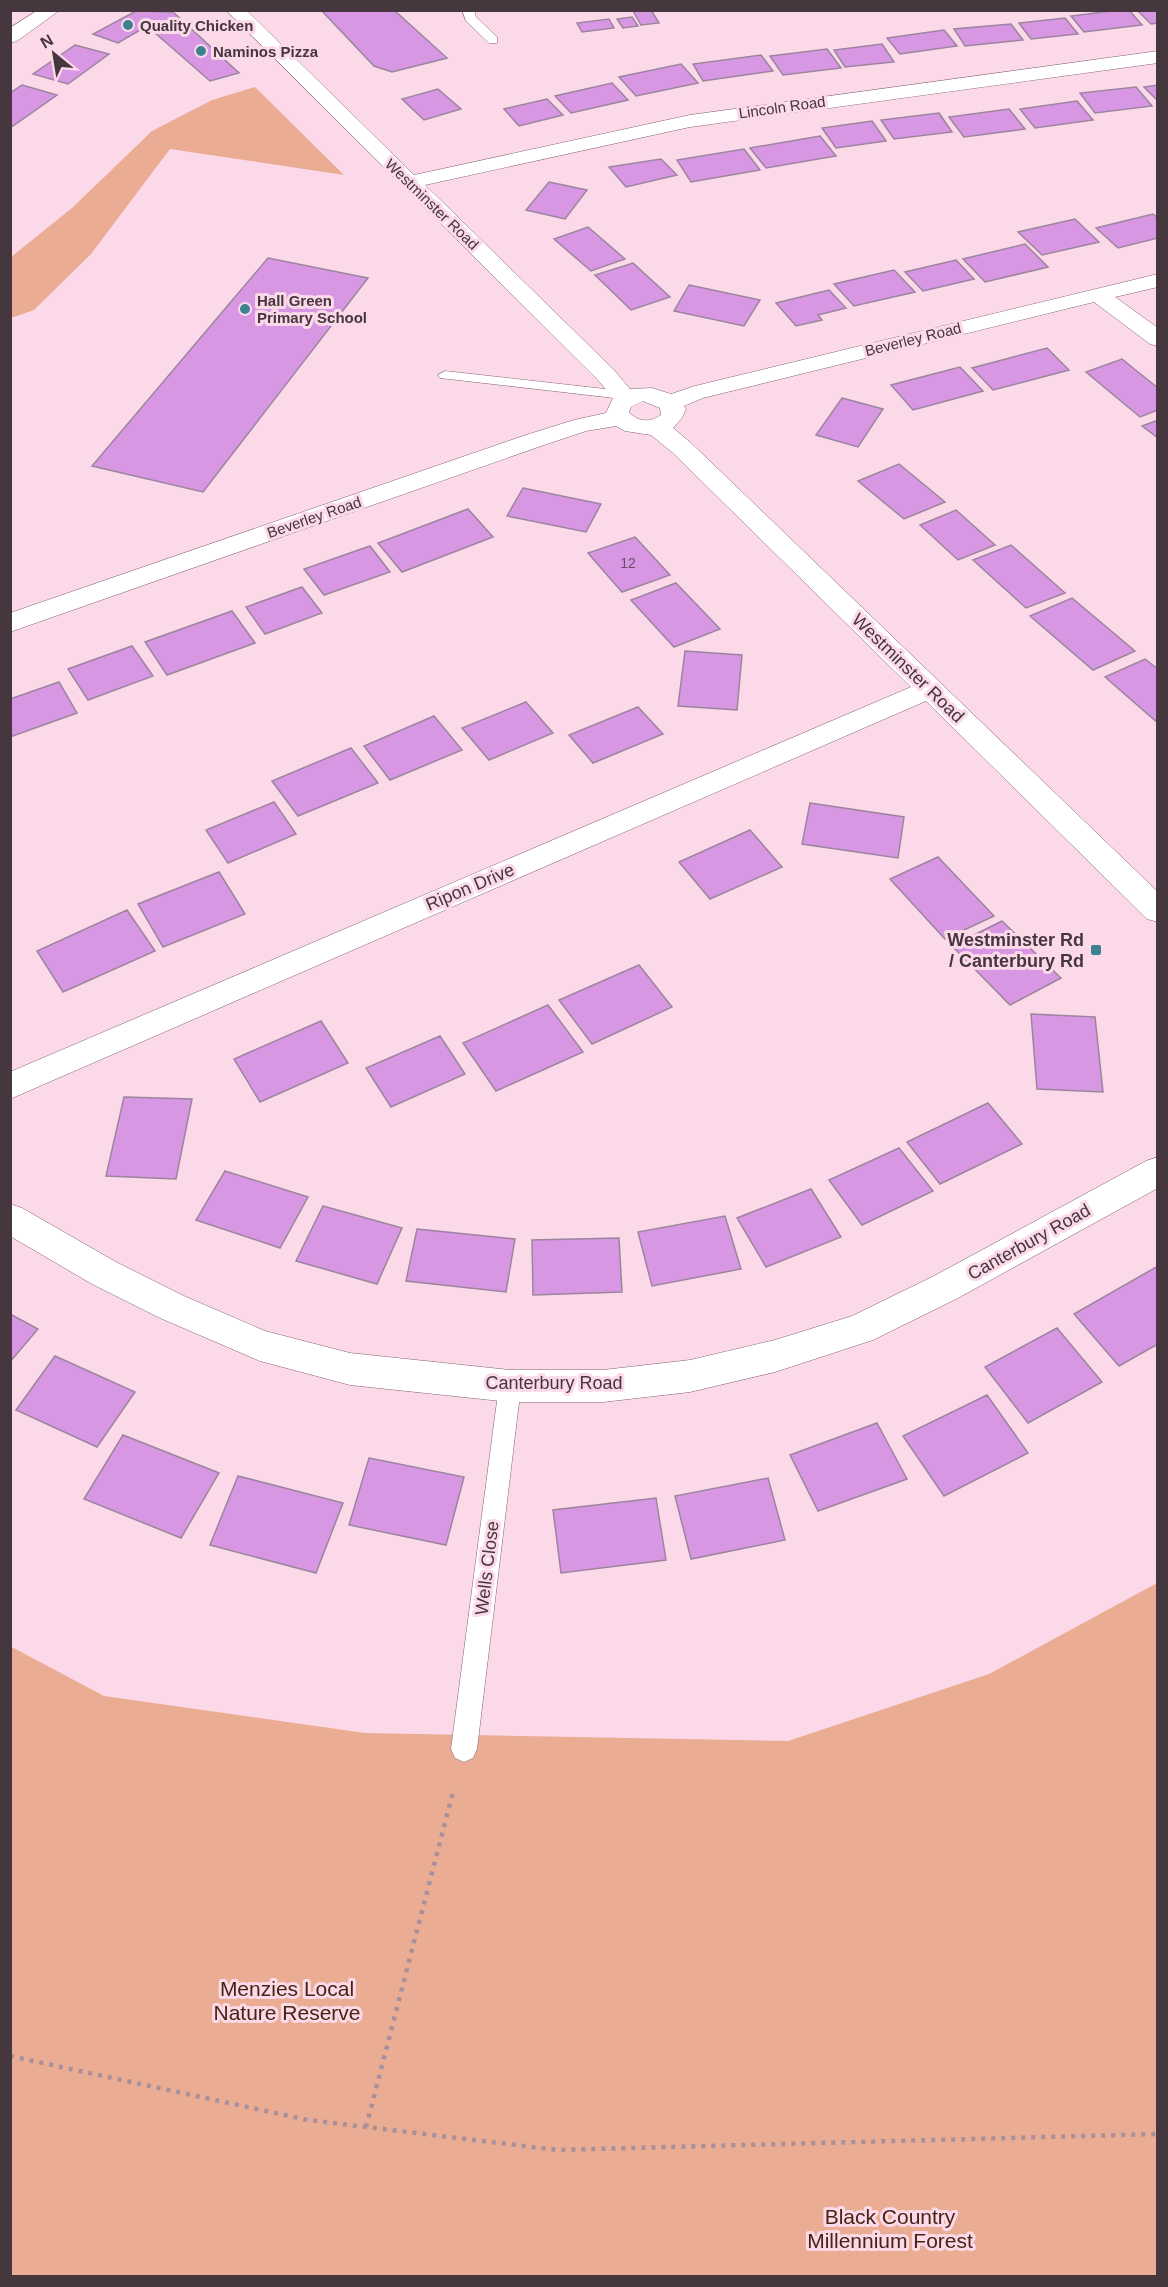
<svg xmlns="http://www.w3.org/2000/svg" width="1168" height="2287" viewBox="0 0 1168 2287" font-family="Arial,sans-serif">
<rect width="100%" height="100%" fill="#fcd9e9"/>
<!-- green -->
<path fill="#eaad93" d="M255 87 344 175 170 149 91 254 34 310 11 318V257L72 208 152 131 212 100Z
M1157 1583V2276H11L10 1646 104 1696 365 1733 788 1741 989 1674Z"/>
<!-- building -->
<path fill="#d897e2" stroke="#9b859e" stroke-width="1.5" d="M321 10H394L447 58 392 72 374 66Z
M651 10 659 23 641 25 633 11Z
M1119 10H1129L1142 25 1084 32 1071 16Z
M1137 10H1158V23L1151 24Z
M136 11 173 12 239 73 210 81 147 26 118 43 93 34Z
M632 17 638 26 623 28 617 19Z
M1065 18 1078 34 1031 39 1019 23Z
M609 19 614 28 582 32 577 23Z
M1011 24 1023 40 965 46 954 29Z
M944 30 957 46 900 54 887 38Z
M882 44 894 62 845 67 834 50Z
M75 45 109 54 68 84 33 74Z
M827 49 841 68 783 75 770 56Z
M761 55 773 71 703 81 693 64Z
M681 64 698 83 636 96 619 77Z
M612 83 628 100 571 113 555 96Z
M22 85 57 95 10 128V93Z
M1158 85V101L1144 87Z
M1136 87 1152 106 1095 113 1080 93Z
M438 89 461 109 424 120 402 99Z
M547 99 563 115 519 126 504 109Z
M1077 101 1093 120 1035 128 1020 109Z
M1009 109 1025 129 964 137 949 117Z
M939 113 952 132 894 139 881 120Z
M872 121 886 141 836 148 822 128Z
M820 136 836 156 766 168 750 148Z
M744 149 760 170 691 182 677 160Z
M661 159 677 175 626 187 609 167Z
M549 182 587 190 565 219 526 210Z
M1153 214 1158 218V238L1118 248 1096 228Z
M1075 219 1099 242 1042 255 1018 232Z
M588 227 625 259 591 271 554 239Z
M1025 244 1048 267 985 282 963 259Z
M268 258 368 278 203 492 92 466Z
M956 260 974 279 923 291 905 272Z
M633 263 670 297 631 310 595 275Z
M894 270 915 292 854 306 834 284Z
M689 285 760 300 744 326 674 311Z
M829 290 846 308 818 315 822 320 796 326 776 303Z
M1047 348 1069 370 993 390 972 368Z
M1122 359 1158 388V410L1140 417 1086 372Z
M960 367 983 391 913 410 891 385Z
M842 398 883 409 858 447 816 435Z
M1158 420V438L1142 426Z
M899 464 945 502 904 519 858 481Z
M523 488 601 504 586 532 507 516Z
M468 509 493 537 402 572 378 543Z
M956 510 995 545 958 560 920 525Z
M635 537 670 575 622 592 588 553Z
M1011 545 1065 593 1026 608 973 560Z
M370 546 390 572 324 595 304 569Z
M676 583 720 629 674 647 631 600Z
M302 587 322 613 265 634 246 607Z
M1072 598 1135 651 1093 670 1030 616Z
M232 611 255 643 167 675 145 642Z
M132 646 153 676 88 700 68 669Z
M685 651 742 655 737 710 678 706Z
M1145 659 1158 669V723L1105 677Z
M59 682 77 713 10 737V699Z
M526 702 553 733 489 760 462 728Z
M638 707 663 734 593 763 569 735Z
M434 716 462 750 390 780 364 746Z
M351 748 378 783 298 816 272 781Z
M274 802 296 834 228 863 206 830Z
M810 803 904 817 898 858 802 844Z
M750 830 782 867 710 899 679 862Z
M938 857 994 916 945 939 890 879Z
M219 872 245 914 163 947 138 904Z
M127 910 155 951 63 992 37 951Z
M1002 921 1061 978 1010 1005 952 946Z
M639 965 672 1007 592 1044 559 1000Z
M548 1005 583 1052 496 1091 463 1043Z
M1031 1014 1095 1017 1103 1092 1037 1089Z
M321 1021 348 1063 260 1102 234 1059Z
M440 1036 465 1074 391 1107 366 1068Z
M124 1097 192 1099 176 1179 106 1176Z
M988 1103 1022 1144 940 1184 907 1142Z
M899 1148 933 1191 862 1225 829 1180Z
M225 1171 308 1197 280 1248 196 1220Z
M811 1189 841 1237 766 1267 737 1218Z
M323 1206 402 1228 377 1284 296 1261Z
M725 1216 741 1269 652 1286 638 1232Z
M417 1229 515 1239 506 1292 406 1281Z
M619 1238 622 1292 533 1295 532 1240Z
M1158 1266V1344L1119 1366 1074 1314Z
M10 1314 38 1329 10 1362Z
M1057 1328 1102 1382 1028 1423 985 1367Z
M55 1356 135 1392 97 1447 16 1410Z
M987 1395 1028 1453 944 1496 903 1436Z
M877 1423 907 1479 818 1511 790 1455Z
M123 1435 219 1473 181 1538 84 1499Z
M369 1458 464 1477 446 1545 349 1525Z
M238 1476 343 1503 316 1573 210 1545Z
M768 1478 785 1540 691 1559 675 1496Z
M656 1498 666 1560 561 1573 553 1510Z"/>
<g fill="none" stroke-linecap="round" stroke-linejoin="round">
<defs>
<path id="service" d="M462 10H474L476 17 497 37V43H489L466 21Z
M445 371 623 391 630 395 623 399 440 378 438 375Z
M510 1376 518 1379 521 1386 477 1749 473 1758 464 1762 455 1758 451 1749 499 1386 502 1379Z"/>
<path id="minor" d="M226 10H246L414 175 690 115 1158 51V63L690 127 425 185 614 370 630 389 652 388 671 394 695 386 1158 274V287L1115 297 1158 328V346L1150 344 1094 302 703 398 684 406 686 409 682 418 673 428 691 443 1158 892V922L1147 919 926 701 10 1099V1072L911 687 673 453 651 435 625 431 616 426 586 431 544 445 10 632V613L526 435 574 420 606 413 613 398 598 380ZM643 401 660 408 661 415C650 423 638 422 629 412L631 407Z
M1158 1157V1188L958 1298 873 1340 775 1372 690 1392 603 1402H510L350 1385 260 1361 160 1318 92 1284 10 1236V1204L22 1208 116 1262 184 1296 265 1331 350 1353 510 1370H603L690 1360 775 1340 852 1316 934 1276 1146 1161Z"/>
<path id="tertiary" d="M38 10H60L17 41 10 43V28Z"/>
</defs>
<!-- service casing -->
<use href="#service" stroke="#826371" stroke-width="1"/>
<!-- minor casing -->
<use href="#minor" stroke="#826371" stroke-width="1"/>
<!-- tertiary casing -->
<use href="#tertiary" stroke="#826371" stroke-width="1"/>
<!-- path -->
<path stroke="#a88f9a" stroke-width="4.5" stroke-dasharray="4 6" stroke-linecap="butt" d="M10 2056 308 2120 557 2150 1158 2134
M366 2127 454 1788"/>
<!-- service -->
<use href="#service" fill="#fff" fill-rule="evenodd"/>
<!-- minor -->
<use href="#minor" fill="#fff" fill-rule="evenodd"/>
<!-- tertiary -->
<use href="#tertiary" fill="#fff" fill-rule="evenodd"/>
</g>
<!-- markers -->
<g fill="#3d8290" stroke="#fcd9e9" stroke-width="2">
<circle cx="128" cy="25" r="6"/>
<circle cx="201" cy="51" r="6"/>
<circle cx="245" cy="309" r="6"/>
<rect x="1090" y="944" width="12" height="12" rx="3"/>
</g>
<g text-anchor="middle" dominant-baseline="central" stroke-width="6" stroke-linejoin="round" paint-order="stroke">
<!-- far-number labels -->
<g font-size="14" fill="#6a4f66">
<text x="628" y="563">12</text>
</g>
<!-- far-poi labels -->
<g font-size="15" font-weight="bold" fill="#45373d" stroke="#fcd9e9" text-anchor="start">
<text x="140" y="25">Quality Chicken</text>
<text x="213" y="51">Naminos Pizza</text>
<text x="257" y="300">Hall Green<tspan x="257" dy="17">Primary School</tspan></text>
</g>
<!-- far-street labels -->
<g font-size="15" fill="#45373d" stroke="#fcd9e9">
<text transform="translate(782 107) rotate(-8)">Lincoln Road</text>
<text transform="translate(432 204) rotate(44)">Westminster Road</text>
<text transform="translate(913 339) rotate(-14)">Beverley Road</text>
<text transform="translate(314 517) rotate(-19)">Beverley Road</text>
</g>
<!-- street labels -->
<g font-size="18" fill="#45373d" stroke="#fcd9e9">
<text transform="translate(908 668) rotate(44)">Westminster Road</text>
<text transform="translate(470 887) rotate(-23)">Ripon Drive</text>
<text transform="translate(1029 1242) rotate(-29)">Canterbury Road</text>
<text x="554" y="1383">Canterbury Road</text>
<text transform="translate(487 1568) rotate(-83)">Wells Close</text>
</g>
<!-- poi labels -->
<g font-size="18" font-weight="bold" fill="#45373d" stroke="#fcd9e9" text-anchor="end">
<text x="1084" y="940">Westminster Rd<tspan x="1084" dy="21">/ Canterbury Rd</tspan></text>
</g>
<!-- near-park labels -->
<g font-size="21" fill="#472312" stroke="#fcd9e9">
<text x="287" y="1988">Menzies Local<tspan x="287" dy="24">Nature Reserve</tspan></text>
<text x="890" y="2216">Black Country<tspan x="890" dy="24">Millennium Forest</tspan></text>
</g>
</g>
<!-- border -->
<rect width="1168" height="2287" fill="none" stroke="#45373d" stroke-width="24"/>
<!-- north arrow -->
<g transform="translate(54 54) rotate(330)" stroke="#fcd9e9" stroke-width="4.5" paint-order="stroke">
<path d="M0-4.5L10 22L0 15L-10 22Z" fill="#45373d"/>
<text y="-9" font-size="16" font-weight="bold" text-anchor="middle" fill="#45373d">N</text>
</g>
</svg>
